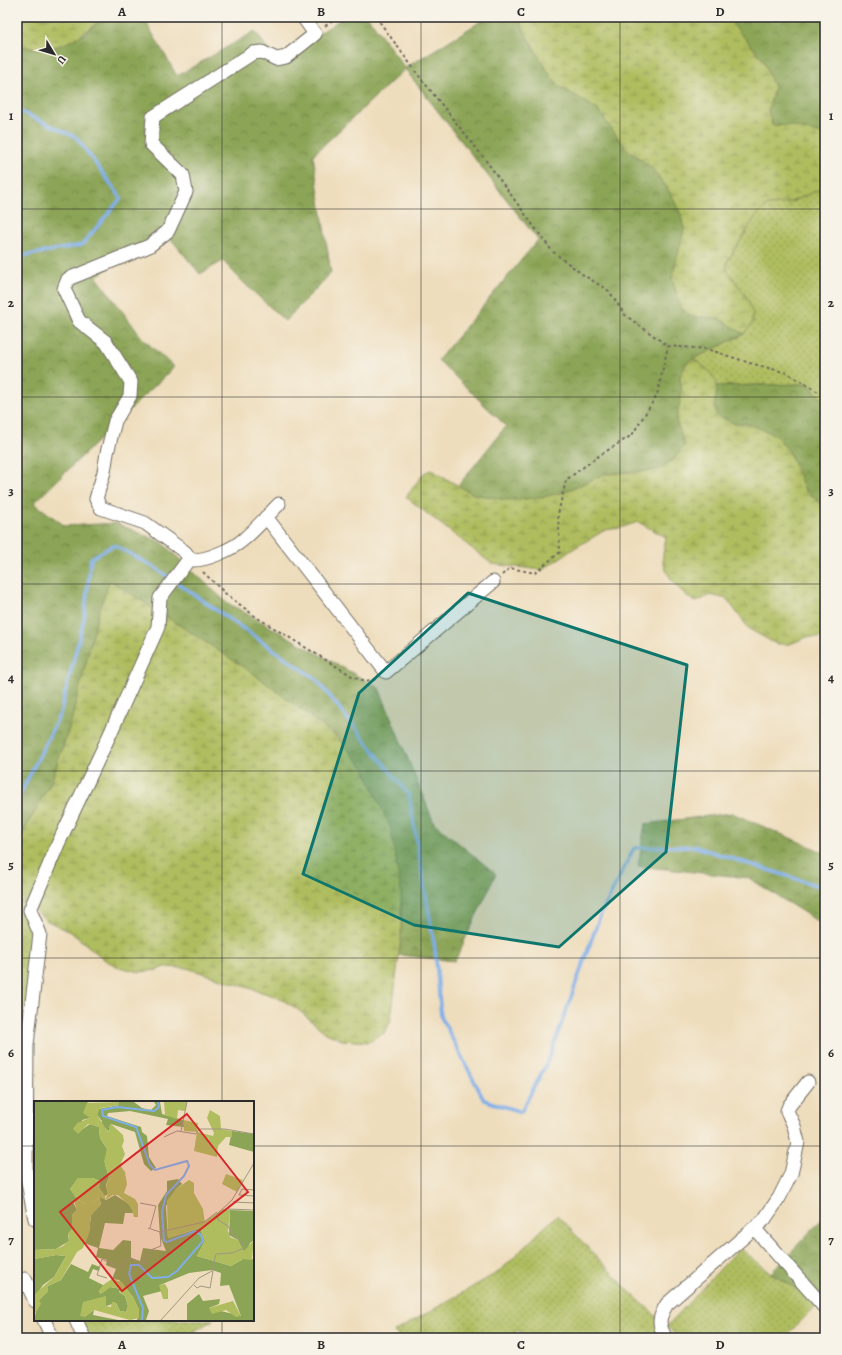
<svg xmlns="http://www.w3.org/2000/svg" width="842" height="1355" viewBox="0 0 842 1355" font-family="Alegreya,serif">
<defs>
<pattern id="grass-dots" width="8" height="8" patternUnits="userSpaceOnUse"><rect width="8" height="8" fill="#afbd5f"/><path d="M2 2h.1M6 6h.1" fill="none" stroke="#8f9a4f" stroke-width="1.8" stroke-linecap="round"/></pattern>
<pattern id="forest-crowns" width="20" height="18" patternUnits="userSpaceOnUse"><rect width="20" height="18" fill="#8ba456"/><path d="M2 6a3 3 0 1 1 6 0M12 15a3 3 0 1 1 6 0" fill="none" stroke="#728647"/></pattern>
<pattern id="wetland-marsh" width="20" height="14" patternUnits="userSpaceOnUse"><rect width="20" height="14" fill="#afbd5f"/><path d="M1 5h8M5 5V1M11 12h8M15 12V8" fill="none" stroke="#8f9a4f"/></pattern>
</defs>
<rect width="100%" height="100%" fill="#f7f3e8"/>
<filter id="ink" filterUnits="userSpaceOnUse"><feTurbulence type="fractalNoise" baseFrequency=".025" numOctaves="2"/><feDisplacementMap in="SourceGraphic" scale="8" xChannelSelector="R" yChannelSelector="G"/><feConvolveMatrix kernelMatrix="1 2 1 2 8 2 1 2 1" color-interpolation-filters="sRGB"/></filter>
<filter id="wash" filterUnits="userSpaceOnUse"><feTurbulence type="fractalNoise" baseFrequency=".012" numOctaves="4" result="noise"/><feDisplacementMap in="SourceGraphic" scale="16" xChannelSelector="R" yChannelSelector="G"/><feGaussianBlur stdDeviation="0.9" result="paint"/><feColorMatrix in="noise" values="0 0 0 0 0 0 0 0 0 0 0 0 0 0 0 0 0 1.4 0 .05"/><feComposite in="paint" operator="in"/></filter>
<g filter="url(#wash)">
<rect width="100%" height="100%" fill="#eeddbc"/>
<!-- grass -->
<path fill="url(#grass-dots)" stroke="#6d7445" d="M825 187V403L809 384 717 386C713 372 704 366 693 359L744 334 747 298 727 270V262L755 217 768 205 788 203Z
M17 902 28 904 37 934 19 1102 17 1104Z
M557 1215 629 1291 667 1326 740 1248 771 1273 820 1302 784 1338H679L667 1327 654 1338H528L518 1330 511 1338H400L394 1332 500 1271Z
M75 1320H213L183 1338H83Z"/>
<!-- forest -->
<path fill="url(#forest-crowns)" stroke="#5b6840" d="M104 17H143L177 76 255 31 277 62 344 17H368L405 68 488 17H519L525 33 552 78 562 88 597 109 625 147 652 168 668 189 681 214 684 230 672 278 690 316 719 318 744 334 693 359 686 364 680 377 682 393 676 420 685 445 676 457 659 470 605 474 564 492 539 498 506 500 473 494 458 486 506 426 438 360 538 240 405 69 313 155 331 273 285 321 243 282 223 261 200 274 166 233 96 276 143 339 174 367 34 503 65 526 116 523 161 542 226 602 379 688 434 823 496 874 455 961 399 955 401 936V892L364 768 338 738 254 674 110 580 99 611 71 722 52 780 17 844V47L46 48 85 34Z
M727 17H825V135L792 126 772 125 768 111 774 88 764 62Z
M809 384 825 403V507L805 490 789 452 745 423 735 425 717 416 714 407 717 386Z
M732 813 825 853V926L749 878 638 866 645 824Z
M825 1216V1297L820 1302 771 1273Z"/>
<!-- wetland -->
<path fill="url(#wetland-marsh)" stroke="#6d7445" d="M17 17H104C88 31 68 47 45 48 36 49 26 47 17 47Z
M519 17H727L764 61 774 88 768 111 772 125 792 126 825 135V187L788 203 768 205 755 217 727 262V270L747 298 753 314 752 324 744 334 719 318 690 316 680 307 672 278 684 230 681 214 668 189 652 168 625 147 597 109 562 88 552 78 525 33Z
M693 359C703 366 717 374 717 388 716 401 712 402 717 416L735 424 745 423 776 435 789 452 805 490 825 507V638L807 637 790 644H776L749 629 727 599 711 595 696 602C681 593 668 579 663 562 662 555 665 544 666 537L638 522 620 528 605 530 573 549 542 570 492 564 406 497 424 473 431 470 473 494 506 500 539 498 564 492 605 474 659 470 676 457 685 445 676 420 682 393 680 377 686 364Z
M110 580 254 674 338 738 364 768 391 829 401 892V937L393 1004 390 1023 384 1033 368 1042 342 1040 326 1033 296 1008 277 997 187 968 164 967 157 970 140 972 118 967 105 960 72 933 46 920 28 904 17 902V844L52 780 71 722 99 611Z"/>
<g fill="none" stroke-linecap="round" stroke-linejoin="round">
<!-- stream -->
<path stroke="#7faee9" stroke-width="3.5" d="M17 110 76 137 121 198 82 245 17 257
M176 582 316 679 409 795 435 949 441 1017 484 1100 521 1112 549 1059 600 916 634 848 693 846 825 888
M17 801 60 714 84 619 91 558 114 545 154 567 171 579"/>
</g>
</g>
<g filter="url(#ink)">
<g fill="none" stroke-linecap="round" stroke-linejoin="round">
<defs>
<path id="minor" d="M266 517 386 672 493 582
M191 560C206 561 233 549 244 539 257 528 268 515 279 504
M17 1033 27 1045 26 1172 35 1219
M27 1045 40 934 30 910 58 844 110 734 158 627 160 598 186 563 191 560 185 552 145 523 101 508 96 499 104 472 107 453 115 421 130 396 131 382 106 342 79 321 64 289 68 279 149 246 168 231 186 192 183 175 151 144 153 117 253 53 262 52 276 59 286 57 315 34 303 17
M754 1228 825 1308
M17 1288 25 1279 35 1301
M44 1320 52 1337 50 1338
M76 1320 84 1338
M666 1338C657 1324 659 1317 667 1304L754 1228 764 1220 779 1198 791 1174 798 1142 794 1126 787 1111 789 1106 808 1082"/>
</defs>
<!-- minor casing -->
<use href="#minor" stroke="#6f695e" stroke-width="15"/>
<!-- path -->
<path stroke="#6f695e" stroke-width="2" stroke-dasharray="3 3" stroke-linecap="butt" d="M376 17 419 76 484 158 552 251 582 274 609 291 625 315 668 346 707 349 750 363 787 373 825 396
M325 26 337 17
M203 572 226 594 256 617 352 676 365 681 376 679
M502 575 510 568 535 573 560 552 558 514 566 480 597 457 632 435 657 395 668 346"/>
<!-- minor -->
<use href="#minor" stroke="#fff" stroke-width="13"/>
</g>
</g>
<!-- marked area -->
<path fill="#0f766e" fill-opacity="0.2" stroke="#0f766e" stroke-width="3" stroke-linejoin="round" d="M468 593 687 665 666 852 559 947 414 925 303 874 359 693Z"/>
<!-- grid -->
<path fill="none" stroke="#2b2b2b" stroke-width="1" stroke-opacity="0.55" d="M222 17V1102M421 17V1338M620 17V1338M17 209H825M17 397H825M17 584H825M17 771H825M17 958H825M17 1146H35M253 1146H825M222 1320V1338"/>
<!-- overview -->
<g transform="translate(34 1101)">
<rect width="220" height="220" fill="#eeddbc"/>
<path d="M149 19 164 22 163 31 175 34 174 45H184L183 56 160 50 163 31 150 30ZM192 73 209 79 203 91 188 83ZM44 77H59L66 80 65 87 71 95V99L65 96 59 103 53 104 43 98 36 88ZM189 108 196 109 194 130 171 124 170 121Z" fill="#afbd5f"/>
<path d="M0 1H55L53 2 56 17 48 19 49 28 56 23 65 26 66 37 73 48 71 63 75 76 72 84 74 93 71 95 65 87 66 80 59 77H44L36 88 43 98 39 101 43 109 38 114V128L34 134 35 140 22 148 0 149ZM85 1H100L108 7 117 9 122 4 120 1H126L128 13 149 19 150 26 132 24 134 18 96 10 74 12 73 15 107 26 108 31 113 35 115 56 122 67 117 70 110 63 101 31 77 23 75 31 67 23 68 20 63 14 64 8 85 4ZM198 30 220 33V51L195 44ZM144 78 148 83 142 88 132 105 134 137 166 127 171 140 163 155 197 165 209 158H219L220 152V219H153V203L165 193 169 200 186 198 185 203 175 207 207 215 195 184 186 185 187 172 178 169 155 172 126 184 128 190 109 195 115 210 112 219H103L105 209 99 196 85 179 78 178 82 168 72 164 73 159 62 156 64 147 50 142 55 131 57 114 67 103 65 96 72 99 81 94 95 103 100 112H91L89 123 71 122 65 147 79 149 89 139 97 140V157L106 160 109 147 132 150 126 135 124 104 133 90V80ZM196 109 220 110V139L216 142 212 151 209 150 204 139 195 134ZM22 154 32 155 20 176 9 184 0 197V158ZM37 163 54 171 58 163 66 166 65 170 59 168 55 177 69 184 66 193 76 186 87 188 85 191 91 195 94 205 92 211 86 210 82 202 72 205 66 197 49 202 48 210 52 215 60 209 59 214 84 219H0L5 199 14 190V185L27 179Z" fill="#8ba456"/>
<path d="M85 1V4L66 7 63 14 74 31 76 30 75 25 77 23 89 34 90 40 88 45 91 53 86 64 91 71 93 83 90 92 101 98 104 103V116H100L97 106 84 94H79L71 99 74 93 72 86 75 76 70 60 73 48 66 37 65 26 54 23 44 33 39 28 43 22 56 17 49 12 53 2ZM130 1H153L151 10 144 9 143 18 131 14ZM176 9 186 15 187 28 198 30V36H192L184 45H174L175 34 179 35 180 32 173 17ZM155 79 160 82V92L169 108 171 123 194 130 196 136 204 139 210 150 220 139 218 159 209 158 197 165 163 155 171 140 166 127 134 137 133 100 142 88ZM65 96 67 104 57 114 55 133 49 147 43 151 27 179 14 185V190L5 199 7 203 0 214 1 193 20 176 32 155 22 154 1 158 0 149 22 148 29 145 35 139 34 132 38 128V114L43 109 40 100 43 98 51 103H59ZM78 178 88 181 99 196 105 209V217L96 219 60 209 51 216 46 215 49 201 72 195V205L77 206 78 201H81L86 210 92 211 94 205 91 195 85 190 87 188 76 186 69 192 64 191 69 184ZM131 183 134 188V198H129L125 184ZM199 200 207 215 202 216 192 209 178 213 175 207Z" fill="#afbd5f"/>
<path fill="none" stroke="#7faee9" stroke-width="2" d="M108 219 109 207 95 173 97 164H105L118 177 134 176 143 170 169 140 167 134 161 130 133 141 130 140 128 111 132 94 150 75 155 65 153 60 121 69 116 64 102 26 69 15 68 9 83 6 120 10 125 6 124 1"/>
<path fill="none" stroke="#a09682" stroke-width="1" d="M147 30 153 1M130 36 143 30 162 33 165 28H191L220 33M220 89 208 88 205 94 220 95M199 101 220 102M106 102 122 105 116 127M194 108 220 109M114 127 126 131M73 177 63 174 68 158 87 167 91 160 97 157 110 163 114 150 127 145 126 131 170 121 183 111M160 184 163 187 167 185 176 187 179 170M127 219 165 177 178 170 182 153 198 152 210 147 208 141 199 134 194 125 184 119 183 113 198 99 220 62"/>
<path fill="#d62828" fill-opacity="0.15" stroke="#d62828" stroke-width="2" d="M153 13 214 91 88 190 26 111Z"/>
<rect width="220" height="220" fill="none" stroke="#2b2b2b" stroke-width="2"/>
</g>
<!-- margin -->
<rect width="842" height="1355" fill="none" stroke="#f7f3e8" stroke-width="44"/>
<!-- north arrow -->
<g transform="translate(54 54) rotate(128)" stroke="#f7f3e8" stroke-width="3" paint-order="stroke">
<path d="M0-3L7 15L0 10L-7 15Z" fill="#2b2b2b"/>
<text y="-6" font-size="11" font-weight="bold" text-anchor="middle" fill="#2b2b2b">U</text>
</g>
<rect x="22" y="22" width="798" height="1311" fill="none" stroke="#2b2b2b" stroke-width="1.5"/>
<g font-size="13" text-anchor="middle" font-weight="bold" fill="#2b2b2b">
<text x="122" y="16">A</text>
<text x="321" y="16">B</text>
<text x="521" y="16">C</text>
<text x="720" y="16">D</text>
<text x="11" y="120">1</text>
<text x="831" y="120">1</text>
<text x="11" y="307">2</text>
<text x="831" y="307">2</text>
<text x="11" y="495">3</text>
<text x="831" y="495">3</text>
<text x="11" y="682">4</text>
<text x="831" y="682">4</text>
<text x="11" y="869">5</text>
<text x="831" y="869">5</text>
<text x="11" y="1057">6</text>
<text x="831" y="1057">6</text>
<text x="11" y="1244">7</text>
<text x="831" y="1244">7</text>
<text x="122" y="1349">A</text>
<text x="321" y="1349">B</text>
<text x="521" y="1349">C</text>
<text x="720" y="1349">D</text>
</g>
</svg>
